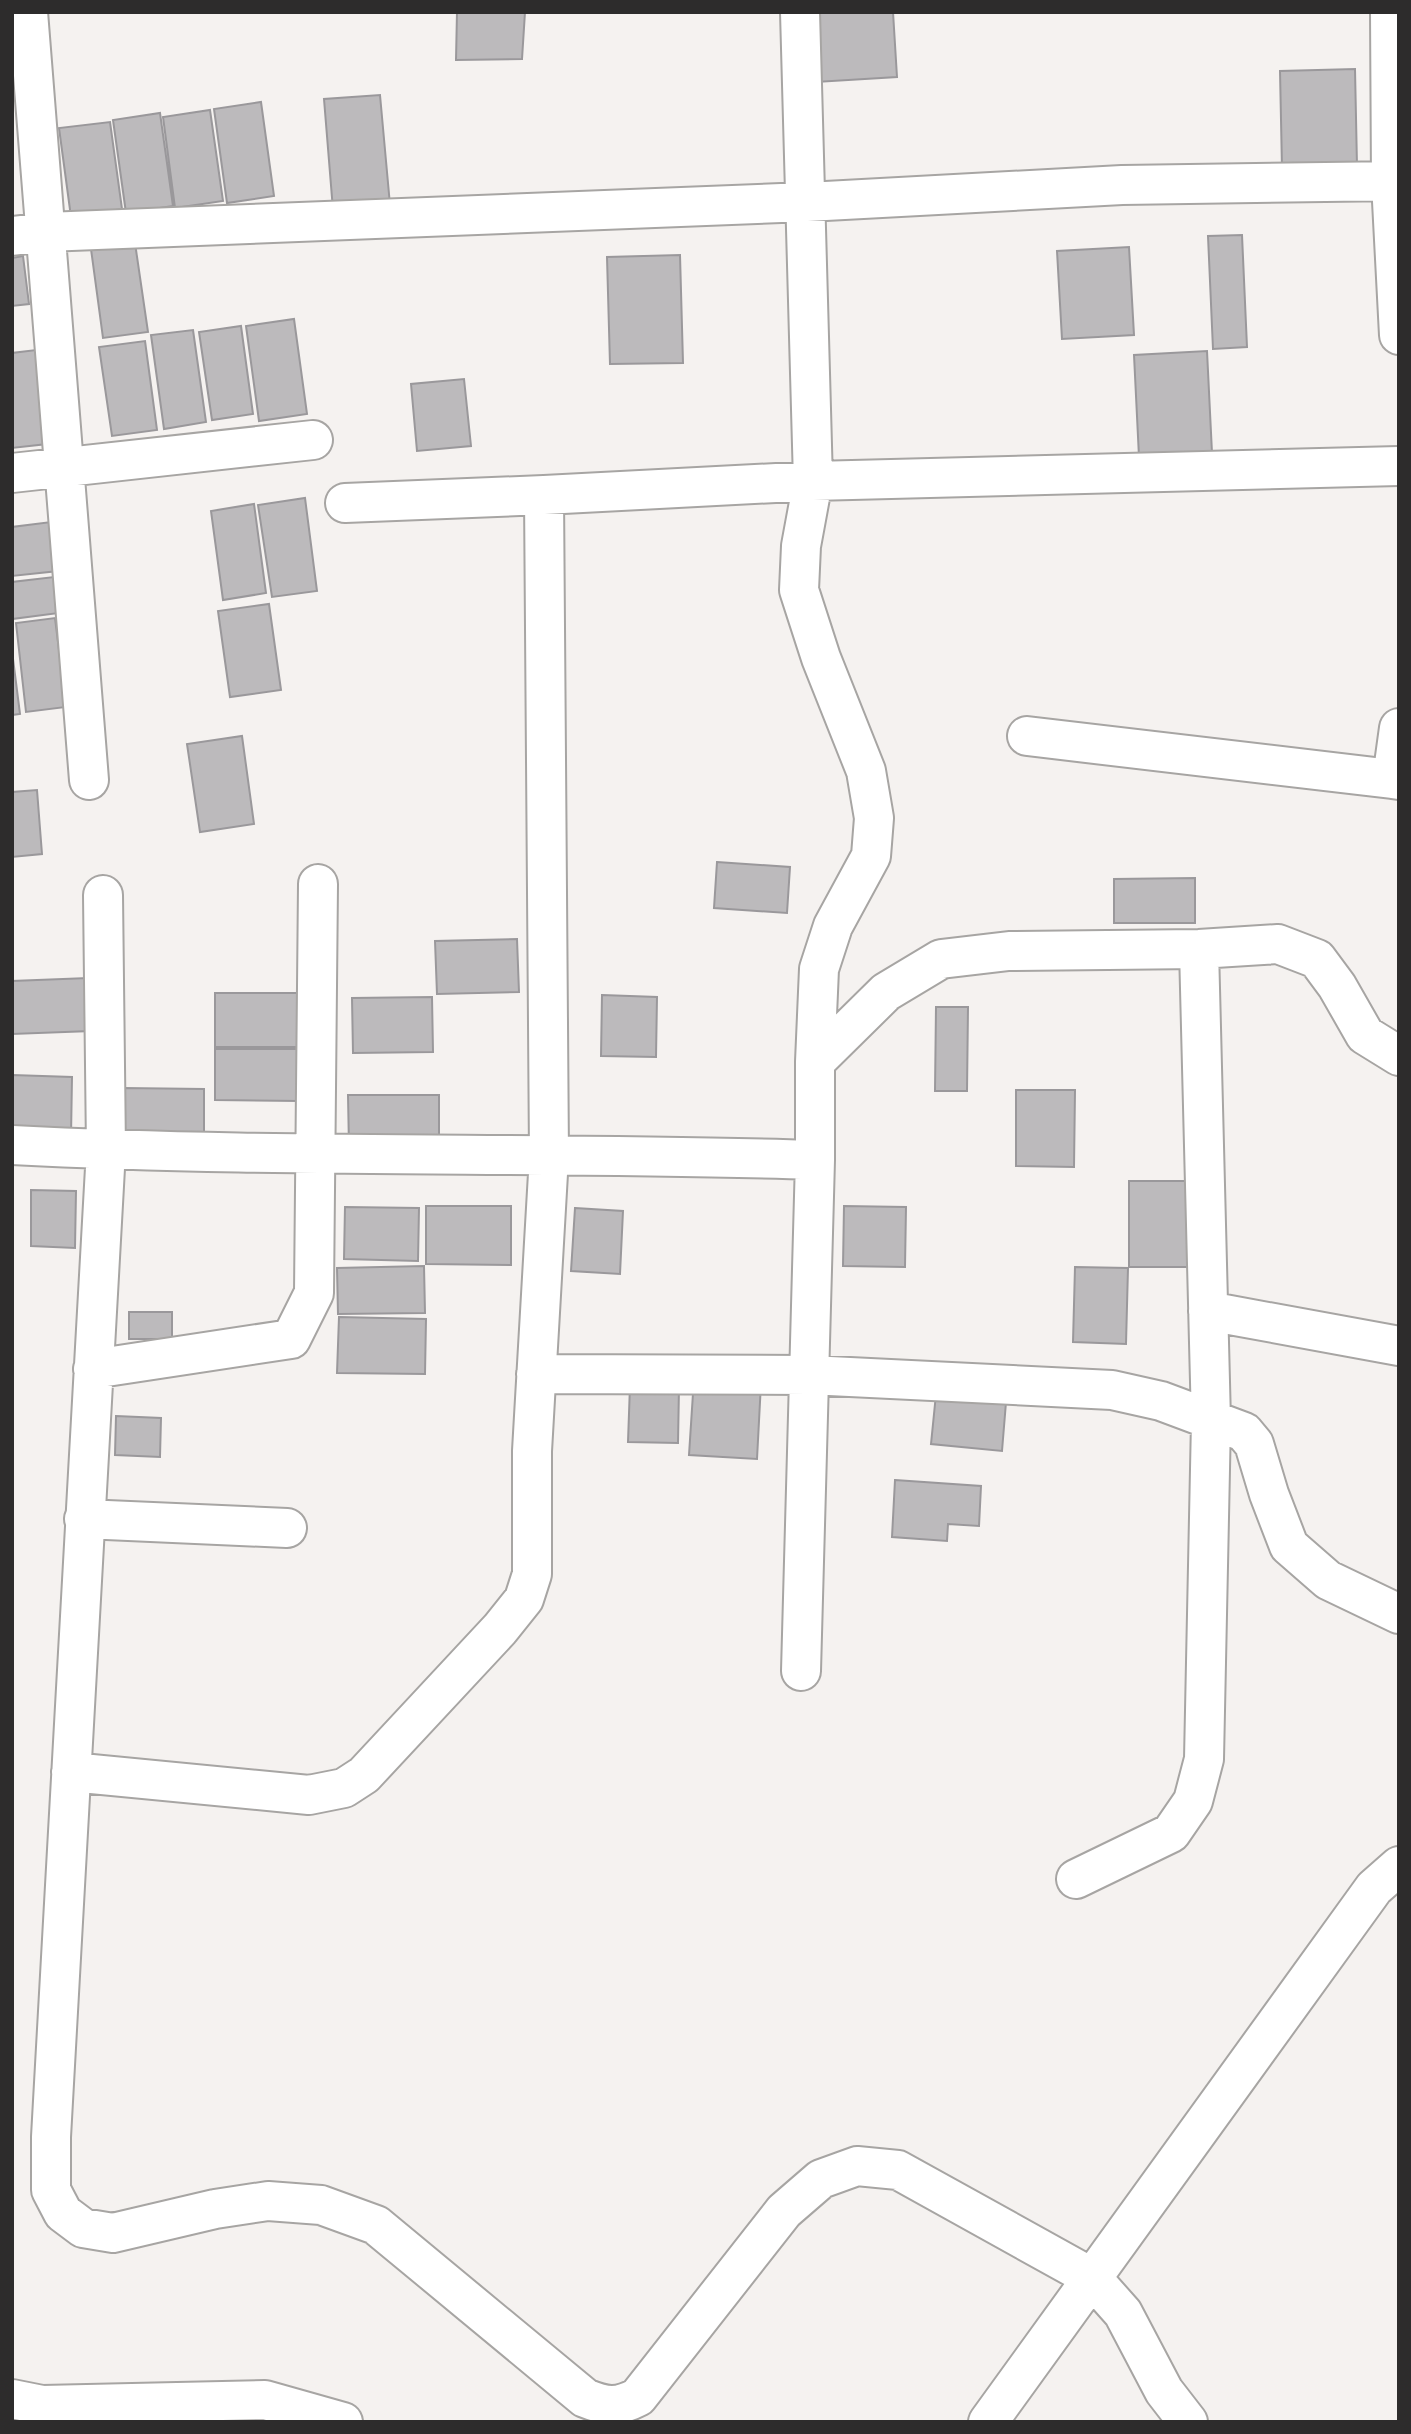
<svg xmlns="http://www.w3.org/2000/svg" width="1411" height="2434" viewBox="0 0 1411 2434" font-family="Manrope,sans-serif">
<rect width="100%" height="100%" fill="#f5f2f0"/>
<!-- building -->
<path fill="#bcbabc" stroke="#9a989b" stroke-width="2" d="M457 12H525L522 59 456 60Z
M812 12H893L897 77 816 82Z
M1355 69 1357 166 1282 168 1280 71Z
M380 95 390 205 333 210 324 99Z
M261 102 274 196 227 203 214 109Z
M210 110 223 201 175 208 163 117Z
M160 113 173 206 126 213 113 120Z
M110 122 122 209 71 217 59 128Z
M1242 235 1247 347 1213 349 1208 236Z
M135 243 148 332 103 338 91 249Z
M1129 247 1134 335 1062 339 1057 251Z
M680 255 683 363 610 364 607 257Z
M23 256 29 304 12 306V258Z
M294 319 307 414 259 421 246 326Z
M241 326 253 414 212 420 199 332Z
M193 330 206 422 164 429 151 335Z
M145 341 157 430 112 436 99 347Z
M36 350 47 444 12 448V353Z
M1207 351 1212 453 1139 457 1134 355Z
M464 379 471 446 417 451 411 384Z
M305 498 317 591 272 597 258 505Z
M254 504 266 593 223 600 211 511Z
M51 522 58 571 12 576V527Z
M54 577 59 613 12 619V582Z
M269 604 281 690 230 697 218 611Z
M55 618 66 707 26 712 16 623Z
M12 651 20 714 12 715Z
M242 736 254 824 200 832 187 744Z
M37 790 42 854 12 857V792Z
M717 862 790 867 787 913 714 908Z
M1195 878V923H1114V879Z
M517 939 519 992 437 994 435 941Z
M88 978 91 1031 12 1034V981Z
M215 993H305V1047H215Z
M602 995 657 997 656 1057 601 1056Z
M432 997 433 1052 353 1053 352 998Z
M936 1007H968L967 1091H935Z
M215 1049H299V1101L215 1100Z
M12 1075 72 1077 71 1137 12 1135Z
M123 1088 204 1089V1147L123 1146Z
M1016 1090H1075L1074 1167 1016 1166Z
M348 1095H439V1148H349Z
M1129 1181H1187L1188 1267H1129Z
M31 1190 76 1191 75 1248 31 1246Z
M426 1206H511V1265L426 1264Z
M844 1206 906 1207 905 1267 843 1266Z
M345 1207 419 1208 418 1261 344 1259Z
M575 1208 623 1211 620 1274 571 1271Z
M424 1266 425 1313 338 1314 337 1268Z
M1075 1267 1128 1268 1126 1344 1073 1342Z
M129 1312H172V1339H129Z
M339 1317 426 1319 425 1374 337 1373Z
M694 1378 761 1383 757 1459 689 1455Z
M937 1384 1007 1390 1002 1451 931 1444Z
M630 1385 679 1387 678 1443 628 1442Z
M116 1416 161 1418 160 1457 115 1455Z
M895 1480 981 1486 979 1526 948 1524 947 1541 892 1537Z"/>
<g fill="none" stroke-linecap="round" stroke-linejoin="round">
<defs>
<path id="minor" d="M28 12 89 780
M800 12 813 481 801 546 799 590 821 658 866 771 874 818 871 856 833 926 819 969 815 1062V1160L801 1671
M1390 12 1391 182 1399 335
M12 236 46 232 807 202 1122 185 1399 181
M12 473 313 440
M345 503 544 495 813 481 1399 466
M1399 728 1392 779 1399 780
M1027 736 1392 779
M103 895 106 1150 51 2137V2190L63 2213 83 2228 113 2233 215 2209 268 2201 321 2205 376 2225 585 2398C607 2407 617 2408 638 2397L784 2211 821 2179 857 2166 898 2170 1091 2277 1123 2313 1164 2391 1188 2422
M815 1062 886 992 941 959 1009 951 1199 949 1278 944 1317 959 1337 986 1365 1035 1399 1056
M12 1145C280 1159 548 1151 815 1160
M1208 1311 1399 1346
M93 1369 291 1339 314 1293 318 884
M536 1374 809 1375 1112 1390 1161 1401 1244 1432 1254 1444 1269 1494 1289 1546 1328 1580 1399 1614
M84 1519 287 1528
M71 1772 309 1795 344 1788 364 1775 500 1629 524 1599 532 1574V1451L549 1156 544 495
M1076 1879 1171 1833 1193 1801 1204 1759 1211 1421 1199 949
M12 2399 42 2405 265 2400 343 2422
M988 2422 1374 1888 1399 1866"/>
</defs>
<!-- minor casing -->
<use href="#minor" stroke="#a7a5a3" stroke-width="42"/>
<!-- minor -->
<use href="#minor" stroke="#fff" stroke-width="38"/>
</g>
<!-- border -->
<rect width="1411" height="2434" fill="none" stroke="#2d2c2c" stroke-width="28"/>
</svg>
